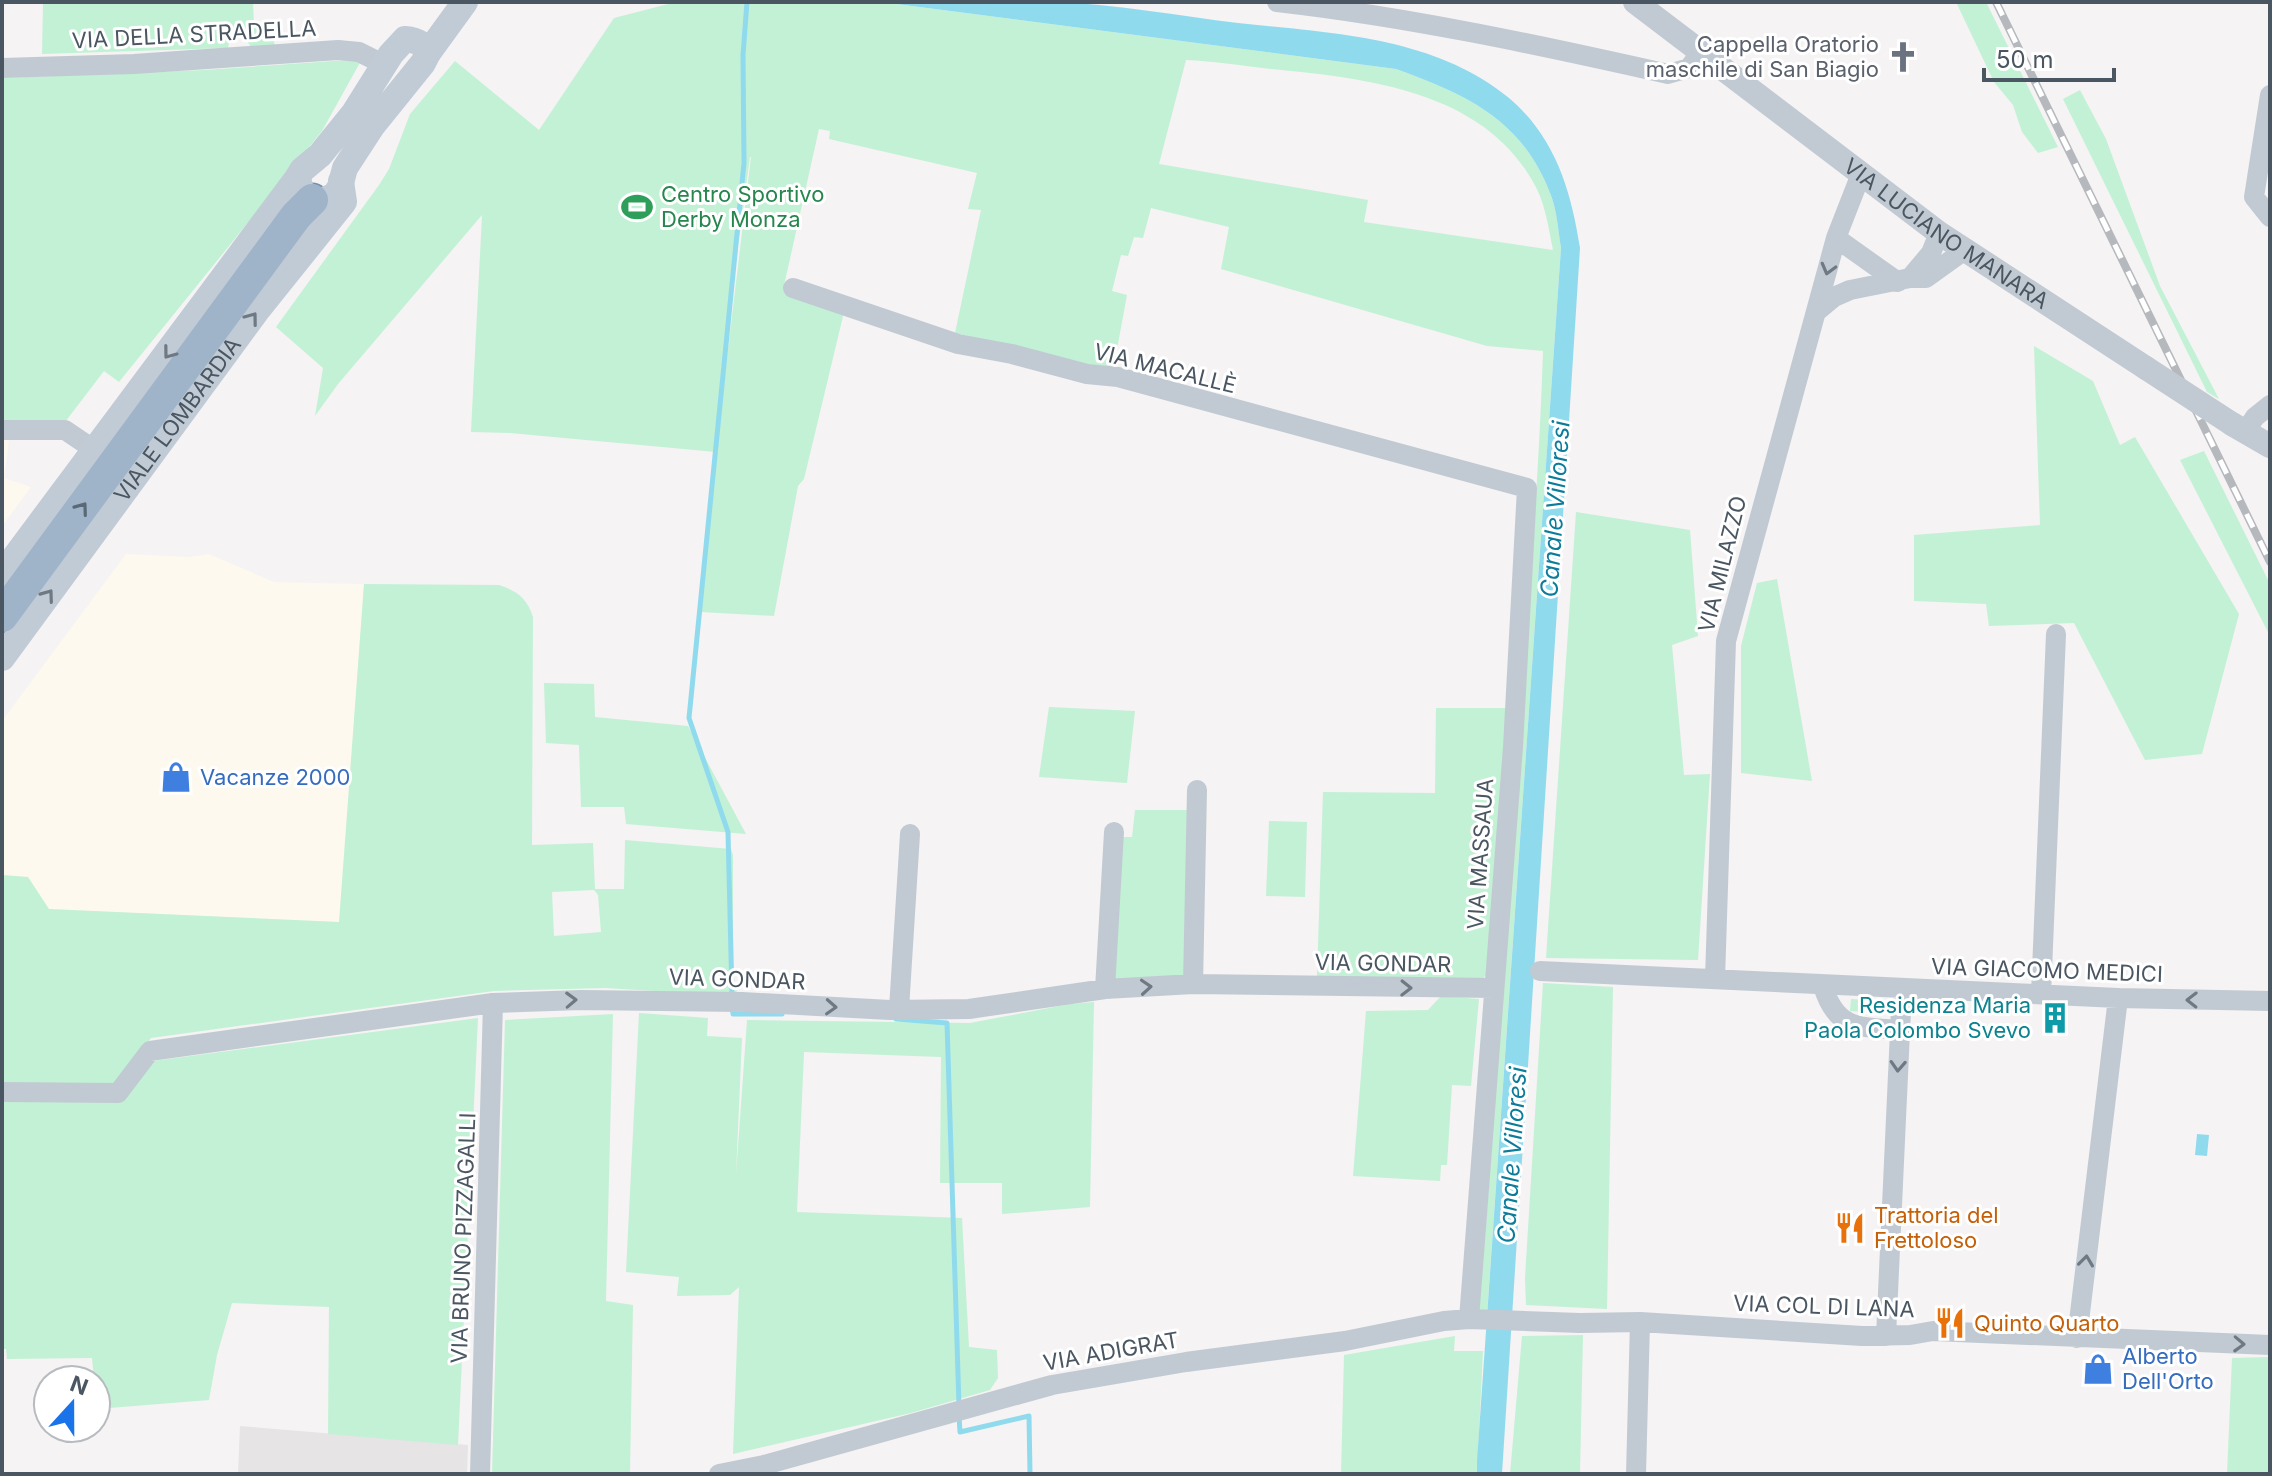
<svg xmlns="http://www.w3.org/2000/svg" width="2272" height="1476" viewBox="0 0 2272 1476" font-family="Inter,sans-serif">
<rect width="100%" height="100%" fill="#f5f3f3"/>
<!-- commercial -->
<path fill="#fdf9ef" d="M2 435H10L4 478 31 487 2 526Z
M126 554 190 557 209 554 274 582 364 584 340 922 48 909 28 877 2 875V721Z"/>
<!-- education -->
<path fill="#e6e4e5" d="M240 1426 468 1445 467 1474H238Z"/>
<!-- green -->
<path fill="#c3f1d5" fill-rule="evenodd" d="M43 2H253L254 25H271L275 47 252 49 245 37 230 36 228 48 42 54Z
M676 2H881L1396 69C1465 94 1522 119 1550 193 1557 209 1558 231 1561 248L1487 1315 1478 1314C1494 1155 1500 995 1511 836 1522 674 1538 513 1543 351L1487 346 1221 269 1229 227 1151 208 1143 238 1134 237 1128 256 1121 255 1112 291 1127 295 1113 371 955 333 981 210 968 209 977 173 829 139 830 131 819 129 783 290 844 312 804 479 798 486 774 616 700 612 716 452 510 433 471 432 482 215 338 384 315 416 323 368 276 327 379 185 389 169 410 114 455 61 539 130 614 18ZM1186 60C1214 61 1243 66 1271 69 1364 78 1480 90 1532 180 1545 201 1548 225 1553 250L1364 222 1368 200 1159 164ZM750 157H751L724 383 733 285Z
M1956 2H1986L2058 147 2038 153 2022 132 2013 105 1994 82Z
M362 59 322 131 119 382 104 371 62 426 2 425V78L204 70Z
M2080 90 2106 139 2160 286 2219 399 2207 392 2063 99Z
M2034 346 2093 381 2120 445 2135 437 2239 614 2202 754 2145 760 2074 623 1989 626 1986 604 1914 601V535L2040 525Z
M2204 451 2270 584V636L2180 460Z
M1576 512 1690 530 1698 636 1672 645 1684 775 1710 774 1698 960 1546 958Z
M1777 579 1812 781 1741 773V646L1757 583Z
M364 584 499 585C517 591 527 598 533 617L532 845 593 843 595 889H624L625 840 731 849 733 855V978L738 996 605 988 494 991 151 1038 116 1084 2 1083V875L28 877 49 909 339 922ZM594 890 598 895 601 932 554 936 552 892Z
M544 683 594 684 595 717 688 726 746 834 626 824 624 807H581L579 745 546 743Z
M1049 707 1135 711 1127 783 1039 777Z
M1436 708H1509L1491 969 1481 981 1317 976 1323 792 1435 793Z
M1135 810H1192L1187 977 1111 980 1119 837H1132Z
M1269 821 1307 822 1305 897 1266 896Z
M1543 983 1613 987 1607 1309 1526 1305 1525 1278Z
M1441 996 1479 999 1471 1086 1452 1085 1447 1165H1441L1440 1181 1353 1176 1366 1011 1428 1010Z
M1851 999 1893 1002 1892 1014 1850 1011Z
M1094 1002 1090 1207 1002 1214V1183H940L941 1057 804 1052 797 1212 962 1218 969 1347 997 1350 998 1378 990 1390 911 1413 733 1454 739 1287 730 1295 677 1296 679 1277 626 1272 639 1013 708 1018 707 1036 742 1038 736 1175 747 1020 970 1023 1070 1004Z
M613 1014 606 1301 633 1305 630 1474H492L505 1020Z
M478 1018 458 1445 328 1434 329 1307 232 1303 217 1355 209 1400 97 1409 92 1358 7 1359 6 1349H2V1099L101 1100 153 1061Z
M1583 1335 1580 1474H1510L1522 1336Z
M1455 1336 1454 1351H1483L1477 1474H1341L1344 1355Z
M2270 1357V1474H2227L2232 1358Z"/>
<!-- water -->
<path fill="#90daee" d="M881 2C940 2 999 0 1057 2 1116 4 1179 16 1238 23 1330 33 1434 36 1509 98 1555 137 1571 190 1580 248L1502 1474H1477V1461L1561 248C1558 231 1557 209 1550 193 1522 119 1465 94 1396 69Z
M2197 1134 2209 1135 2207 1156 2195 1155Z"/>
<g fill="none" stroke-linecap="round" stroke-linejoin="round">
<!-- stream -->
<path stroke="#90daee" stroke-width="5" d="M732 995 728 832 689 718 744 163 743 55 747 2
M732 1005 733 1014H782
M896 1019 947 1023 959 1406
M959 1416 960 1432 1029 1416 1030 1474"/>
<defs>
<path id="trunk" d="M2 616 296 216 312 200"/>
</defs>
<!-- trunk casing -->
<use href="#trunk" stroke="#7690ad" stroke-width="35"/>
<!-- minor -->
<path stroke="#c1cad2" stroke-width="20" d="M1277 2C1409 17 1539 45 1668 74L1689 68 1701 52
M2 68 134 64 338 50 359 52 385 65
M2270 95 2254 197 2270 217
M1836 238 1898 282
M1910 278 1931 253 1939 233
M793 288 958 344 1012 354 1087 374 1118 377 1527 488 1513 747 1469 1319
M1816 312 1834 297 1850 290 1910 278H1926L1965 250
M2 430H65L96 451
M2245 432 2255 417 2270 405
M1540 971 2118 998 2270 1001
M1715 979 1726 641 1836 238 1861 174
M1193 984 1197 790
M1823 986C1836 1030 1860 1027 1900 1030
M1105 989 1114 832
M2041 994 2056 634
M899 1009 910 834
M2 1092 118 1093 150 1051 493 1003 581 1000 742 1002 890 1010 969 1009 1105 989 1193 984 1494 988
M1886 1336 1902 988
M2077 1338 2118 998
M480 1474 493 1003
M719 1474 764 1465 1052 1385 1186 1362 1345 1341 1444 1321 1469 1319 1580 1323 1640 1322 1862 1336 1910 1335 1933 1331 2270 1345
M1636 1474 1640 1322"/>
<!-- tertiary -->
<g stroke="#c1cad2" stroke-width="24">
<path id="s1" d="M1635 2 1939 233 2146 368"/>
<path d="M2232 424 2270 446"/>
</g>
<!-- secondary -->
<g stroke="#c1cbd6" stroke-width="26">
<path d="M405 39C416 40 424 43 428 53L423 63 373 125 345 168 340 187 335 195 320 202 301 192 298 177 302 170 320 155 354 113 391 54Z"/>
<path d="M428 53 465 2"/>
<path d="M2 574 298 177"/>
<path id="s2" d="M2 658 256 312 344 202 341 181"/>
</g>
<!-- trunk -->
<use href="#trunk" stroke="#9fb4c9" stroke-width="32"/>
<defs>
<path id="rail" d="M1996 2 2270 562"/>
</defs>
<!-- rail casing -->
<use href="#rail" stroke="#b5b8bd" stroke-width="8"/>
<!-- rail -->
<use href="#rail" stroke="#fff" stroke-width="5" stroke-dasharray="15" stroke-linecap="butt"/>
<!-- tertiary-bridge -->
<path stroke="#c1cad2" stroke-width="24" d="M2146 368 2232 424"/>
</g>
<!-- one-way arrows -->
<defs><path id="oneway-chevron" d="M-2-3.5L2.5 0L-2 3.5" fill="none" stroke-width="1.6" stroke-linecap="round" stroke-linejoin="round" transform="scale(2)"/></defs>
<g stroke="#6e7983">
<use href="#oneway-chevron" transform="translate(1828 269) rotate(105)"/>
<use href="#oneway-chevron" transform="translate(1146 987) rotate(-4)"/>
<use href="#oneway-chevron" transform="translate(1406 988) rotate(1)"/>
<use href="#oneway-chevron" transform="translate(571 1000) rotate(-2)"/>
<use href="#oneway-chevron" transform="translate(2192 1000) rotate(-179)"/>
<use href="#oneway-chevron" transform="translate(831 1007) rotate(3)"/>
<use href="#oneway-chevron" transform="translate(1898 1066) rotate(93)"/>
<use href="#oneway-chevron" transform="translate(2086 1261) rotate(-83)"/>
<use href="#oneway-chevron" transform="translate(2239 1344) rotate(2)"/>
</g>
<g stroke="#6e7984">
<use href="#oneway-chevron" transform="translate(252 318) rotate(-53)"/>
<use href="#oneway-chevron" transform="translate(169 353) rotate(127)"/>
<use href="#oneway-chevron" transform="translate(48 595) rotate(-54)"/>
</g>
<use stroke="#5b6976" href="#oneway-chevron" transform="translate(82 508) rotate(-54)"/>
<!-- icons -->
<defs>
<symbol id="church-bare" viewBox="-9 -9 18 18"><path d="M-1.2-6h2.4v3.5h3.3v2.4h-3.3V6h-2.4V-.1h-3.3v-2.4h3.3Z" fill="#6b7280" stroke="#fff" stroke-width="2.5" paint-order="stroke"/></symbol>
<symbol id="stadium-bare" viewBox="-9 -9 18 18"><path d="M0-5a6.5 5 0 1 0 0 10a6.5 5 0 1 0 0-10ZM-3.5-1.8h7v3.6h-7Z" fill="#2e9e5b" stroke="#fff" stroke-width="2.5" paint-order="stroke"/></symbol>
<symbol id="shop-bare" viewBox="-9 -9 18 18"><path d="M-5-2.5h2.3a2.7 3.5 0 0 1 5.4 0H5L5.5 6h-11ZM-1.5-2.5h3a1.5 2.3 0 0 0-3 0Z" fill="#3f7fe0" stroke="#fff" stroke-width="2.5" paint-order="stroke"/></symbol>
<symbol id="building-bare" viewBox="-9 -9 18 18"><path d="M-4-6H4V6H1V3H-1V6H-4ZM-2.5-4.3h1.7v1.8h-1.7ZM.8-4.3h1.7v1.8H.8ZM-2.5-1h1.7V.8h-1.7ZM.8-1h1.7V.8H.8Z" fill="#0f9aa8" stroke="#fff" stroke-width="2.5" paint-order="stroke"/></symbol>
<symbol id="restaurant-bare" viewBox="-9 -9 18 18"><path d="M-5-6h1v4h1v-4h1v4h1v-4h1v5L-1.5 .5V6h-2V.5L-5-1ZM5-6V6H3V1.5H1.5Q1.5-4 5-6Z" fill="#e8710a" stroke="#fff" stroke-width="2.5" paint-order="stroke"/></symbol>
</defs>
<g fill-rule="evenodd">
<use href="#church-bare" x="1881" y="35" width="44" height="44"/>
<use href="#stadium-bare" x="615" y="185" width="44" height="44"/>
<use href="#shop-bare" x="154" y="755" width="44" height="44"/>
<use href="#building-bare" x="2033" y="996" width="44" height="44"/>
<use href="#restaurant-bare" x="1828" y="1206" width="44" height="44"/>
<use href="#restaurant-bare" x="1928" y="1301" width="44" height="44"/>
<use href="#shop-bare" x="2076" y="1347" width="44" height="44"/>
</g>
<g text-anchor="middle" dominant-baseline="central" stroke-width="6" stroke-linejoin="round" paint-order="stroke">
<!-- street labels -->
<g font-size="22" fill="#4a5661" stroke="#fff">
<text transform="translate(194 34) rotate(-3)">VIA DELLA STRADELLA</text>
<text stroke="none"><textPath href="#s1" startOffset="388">VIA LUCIANO MANARA</textPath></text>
<text transform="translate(1165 368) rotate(14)">VIA MACALLÈ</text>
<text stroke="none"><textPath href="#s2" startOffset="296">VIALE LOMBARDIA</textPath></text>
<text transform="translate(1722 564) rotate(-76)">VIA MILAZZO</text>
<text transform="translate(1480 854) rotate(-86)">VIA MASSAUA</text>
<text transform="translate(1383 963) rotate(1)">VIA GONDAR</text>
<text transform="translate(2047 970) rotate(2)">VIA GIACOMO MEDICI</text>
<text transform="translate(737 979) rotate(2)">VIA GONDAR</text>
<text transform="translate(463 1238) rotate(-88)">VIA BRUNO PIZZAGALLI</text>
<text transform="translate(1824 1306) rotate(2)">VIA COL DI LANA</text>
<text transform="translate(1111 1351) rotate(-10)">VIA ADIGRAT</text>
</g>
<!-- worship labels -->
<g font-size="22" fill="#5b616d" stroke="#fff" text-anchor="end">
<text x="1879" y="44">Cappella Oratorio<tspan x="1879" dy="25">maschile di San Biagio</tspan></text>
</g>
<!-- leisure labels -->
<g font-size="22" fill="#27864d" stroke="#fff" text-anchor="start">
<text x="661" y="194">Centro Sportivo<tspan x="661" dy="25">Derby Monza</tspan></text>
</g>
<!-- shop labels -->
<g font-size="22" fill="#366cbe" stroke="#fff" text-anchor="start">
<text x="200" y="777">Vacanze 2000</text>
<text x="2122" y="1356">Alberto<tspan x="2122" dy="25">Dell'Orto</tspan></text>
</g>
<!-- culture labels -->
<g font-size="22" fill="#0d838f" stroke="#fff" text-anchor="end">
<text x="2031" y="1005">Residenza Maria<tspan x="2031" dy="25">Paola Colombo Svevo</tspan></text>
</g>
<!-- food labels -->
<g font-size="22" fill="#c56008" stroke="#fff" text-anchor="start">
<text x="1874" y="1215">Trattoria del<tspan x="1874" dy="25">Frettoloso</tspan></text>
<text x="1974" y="1323">Quinto Quarto</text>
</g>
<!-- water labels -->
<g font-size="24" font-style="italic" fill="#0c7c9b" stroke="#fff">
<text transform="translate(1555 509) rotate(-86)">Canale Villoresi</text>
<text transform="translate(1512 1155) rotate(-86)">Canale Villoresi</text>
</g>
</g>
<!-- border -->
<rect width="2272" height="1476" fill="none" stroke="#4a5661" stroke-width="8"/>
<!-- north arrow -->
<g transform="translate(72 1404) rotate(21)"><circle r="38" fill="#ffffff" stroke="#b7bbc0" stroke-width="2"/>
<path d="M0-6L14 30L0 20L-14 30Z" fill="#1a73e8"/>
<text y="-12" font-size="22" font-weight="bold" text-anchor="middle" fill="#4a5661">N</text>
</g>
<!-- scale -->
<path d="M1984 68v12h130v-12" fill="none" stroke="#4a5661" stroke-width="4"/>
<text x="1996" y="68" font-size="24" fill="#4a5661" stroke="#ffffff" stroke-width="6" paint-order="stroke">50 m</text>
</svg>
